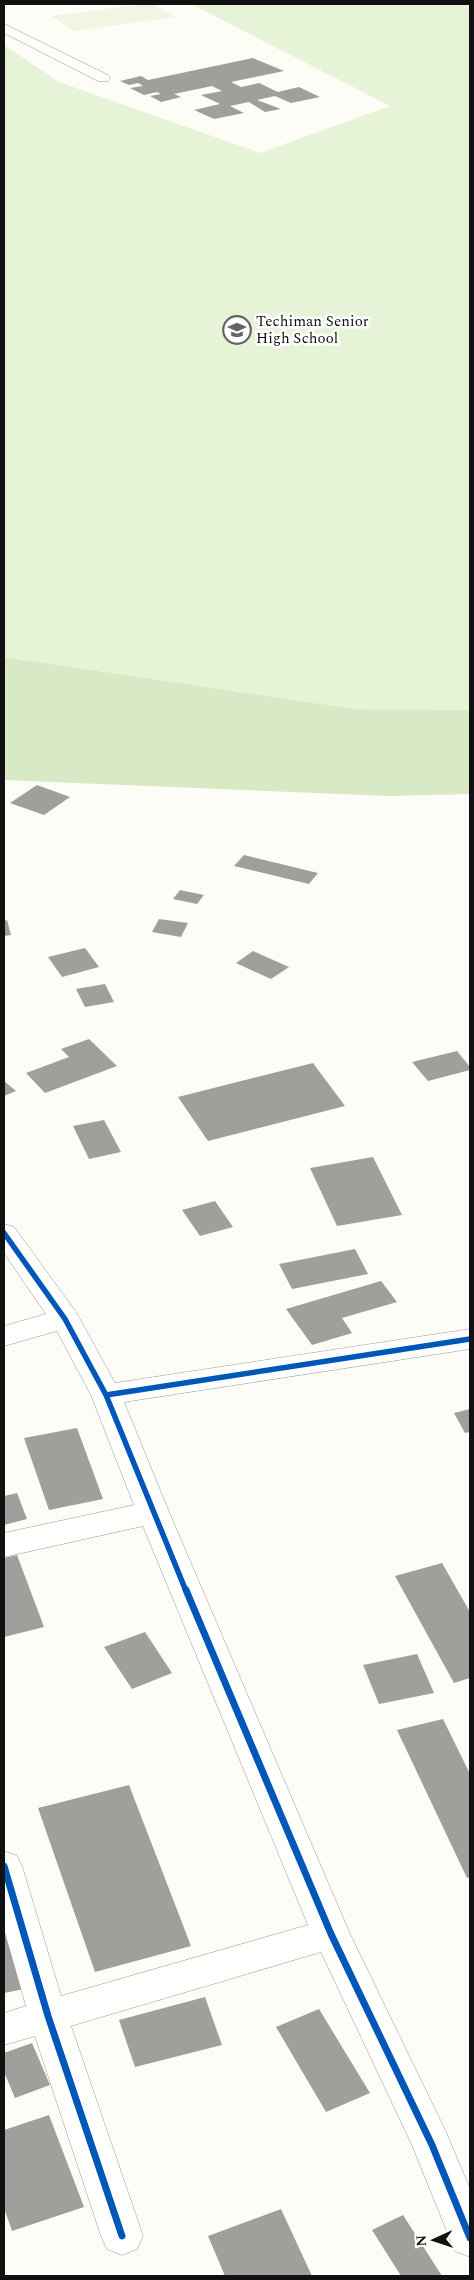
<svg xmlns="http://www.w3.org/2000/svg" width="474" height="2280" viewBox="0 0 474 2280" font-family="Spectral,serif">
<rect width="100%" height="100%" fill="#fdfcf7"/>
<!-- green -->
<path fill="#e7f3d7" d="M191 4H470V710L355 709 4 657V45L59 82 260 153 390 106Z"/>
<!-- forest -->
<path fill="#d8eac5" d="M4 657 355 709 470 710V794L389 796 4 780Z"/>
<!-- pitch -->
<path fill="#f0f6e1" d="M145 4H154L175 17 74 31 52 16Z"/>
<!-- building -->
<path fill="#a19f9c" d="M253 58 284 71 231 82 241 87 259 83 278 92 299 87 320 97 291 103 275 96 257 100 281 109 265 112 249 102 230 106 244 113 214 119 194 110 220 104 201 95 222 91 212 86 174 94 181 97 161 102 150 96 161 94 157 92 144 95 130 88 143 86 138 83 129 85 120 81 141 76 148 80Z
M37 785 70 797 44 815 10 803Z
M244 855 318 873 309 884 234 866Z
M180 890 204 895 197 904 173 899Z
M159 919 188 923 181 937 152 932Z
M7 920 11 935 4 936V921Z
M85 948 99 967 62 977 48 957Z
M253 951 289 967 271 979 236 963Z
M105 984 114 1002 85 1007 76 989Z
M89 1039 117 1066 45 1093 26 1073 69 1057 61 1049Z
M457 1051 470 1067V1070L428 1081 412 1062Z
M313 1063 345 1106 208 1141 178 1097Z
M4 1081 16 1091 4 1096Z
M104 1120 121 1152 89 1159 73 1126Z
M373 1157 402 1215 337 1226 310 1168Z
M215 1201 233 1227 200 1236 182 1210Z
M355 1249 368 1274 292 1289 279 1264Z
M381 1281 397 1302 342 1318 352 1333 312 1345 286 1309Z
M470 1409V1432L465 1433 454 1413Z
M77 1428 103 1499 49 1510 24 1438Z
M17 1493 27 1519 4 1525V1496Z
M17 1555 44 1627 4 1637V1558Z
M442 1563 470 1612V1678L454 1683 395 1576Z
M145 1632 172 1673 132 1689 104 1647Z
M417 1654 434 1693 379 1704 363 1665Z
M443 1719 470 1774V1877L467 1878 397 1730Z
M129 1785 191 1946 95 1972 38 1808Z
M4 1908 24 1989 4 1993Z
M205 1997 222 2045 135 2067 119 2020Z
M319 2009 370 2093 326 2112 276 2027Z
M32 2043 50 2085 15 2098 4 2072V2053Z
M49 2115 84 2207 12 2231 4 2208V2130Z
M281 2209 312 2276H225L208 2236Z
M403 2215 442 2276H401L372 2230Z"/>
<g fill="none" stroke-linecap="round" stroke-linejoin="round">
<defs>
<path id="minor" d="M4 24 108 75 110 78 108 81H98L4 33Z
M4 1224 14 1227 76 1312 115 1383 470 1329V1349L124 1402 169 1512 350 1934 446 2132 470 2189V2257L455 2251 412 2145 321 1952 71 2026 143 2236 137 2249 122 2255 107 2249 101 2236 35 2036 4 2045V2013L26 2006 4 1929V1851L17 1856 22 1866 61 1996 308 1925 143 1526 4 1557V1533L134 1505 91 1395 57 1331 4 1346V1326L46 1314 4 1253Z"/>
</defs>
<!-- minor casing -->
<use href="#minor" stroke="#979795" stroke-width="1"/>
<!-- minor -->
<use href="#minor" fill="#fffffe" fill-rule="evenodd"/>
<defs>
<path id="cycleway-far1" d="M4 1233 65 1319 106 1395 186 1591
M106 1395 470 1339"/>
<path id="cycleway" d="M186 1590 331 1934 432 2145 470 2238
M4 1866 48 2016 122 2236"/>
</defs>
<!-- cycleway-far1 casing -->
<use href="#cycleway-far1" stroke="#fff" stroke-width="9"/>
<!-- cycleway casing -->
<use href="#cycleway" stroke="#fff" stroke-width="10"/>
<!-- cycleway-far1 -->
<use href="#cycleway-far1" stroke="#0057b8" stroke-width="5.5"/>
<!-- cycleway -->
<use href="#cycleway" stroke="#0057b8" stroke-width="7"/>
</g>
<!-- icons -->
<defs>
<symbol id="school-ring" viewBox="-11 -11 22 22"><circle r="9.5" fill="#fff" stroke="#646362" stroke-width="1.5"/><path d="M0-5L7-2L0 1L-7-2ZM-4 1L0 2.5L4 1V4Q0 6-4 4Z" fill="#646362"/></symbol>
</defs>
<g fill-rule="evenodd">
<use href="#school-ring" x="221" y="314" width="32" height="32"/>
</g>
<g text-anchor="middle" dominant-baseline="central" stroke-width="5" stroke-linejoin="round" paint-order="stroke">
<!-- far-poi labels -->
<g font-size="15" fill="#111" stroke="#fff" text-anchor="start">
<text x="256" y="321">Techiman Senior<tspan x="256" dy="17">High School</tspan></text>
</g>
</g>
<!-- border -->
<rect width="474" height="2280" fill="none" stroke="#111111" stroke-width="10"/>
<!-- north arrow -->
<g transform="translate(434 2240) rotate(267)" stroke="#ffffff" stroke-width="4" paint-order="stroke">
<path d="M0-4L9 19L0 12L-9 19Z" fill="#111111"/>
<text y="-8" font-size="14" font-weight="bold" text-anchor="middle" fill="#111111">N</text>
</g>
</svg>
